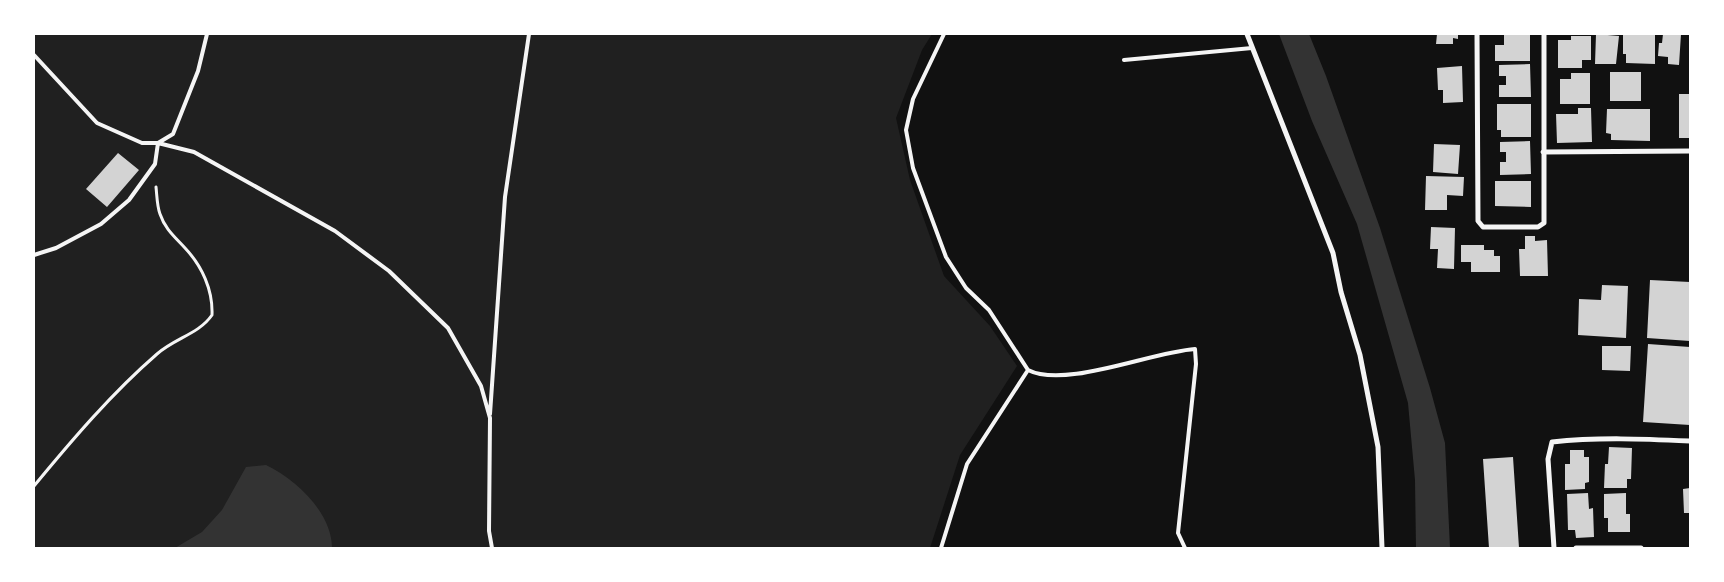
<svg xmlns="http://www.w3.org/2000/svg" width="1724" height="582" viewBox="0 0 1724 582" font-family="'Noto Serif',serif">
<rect width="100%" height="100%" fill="#111"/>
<!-- green -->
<path fill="#202020" d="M34 34H932L922 50 896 118 910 180 944 276 990 326 1017 366 960 455 930 548H34Z"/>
<!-- water -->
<path fill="#333" d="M1279 34H1309L1326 76 1380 228 1430 388 1445 443 1450 548H1416L1415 480 1408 403 1357 224 1312 121Z
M266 465C296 479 332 513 332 548H175L202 532 222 510 246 467Z"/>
<!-- building -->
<path fill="#d3d3d3" d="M1437 34H1458V39L1453 38V44H1436Z
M1504 34H1530V61H1495V45H1504Z
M1596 34 1619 36 1616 64H1595Z
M1623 34 1655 35V64L1626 63V54H1623Z
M1663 34H1681L1679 65 1668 64V57L1658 56 1659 43H1662Z
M1571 36H1591V60H1582V68H1558V40H1571Z
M1530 64 1531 97H1499V85H1506V76H1499V65Z
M1462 66 1463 102 1443 103V90H1438L1437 68Z
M1610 72H1641V101H1610Z
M1571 73H1590V104H1560V79H1571Z
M1679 94H1690V138H1679Z
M1497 104H1531V137H1501V130H1497Z
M1578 108H1591L1592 142 1557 143 1556 114H1578Z
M1607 109H1650V141L1611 140V134L1606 133Z
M1530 141 1531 174 1500 175V162H1506V152H1500V142Z
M1434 144 1460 145 1458 174 1433 172Z
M118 153 139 170 107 207 86 189Z
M1426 176 1464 177 1463 196 1447 195V210H1425Z
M1495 181H1531V207L1495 206Z
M1431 227 1455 228 1454 269 1437 268 1438 249H1430Z
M1525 236H1535V241L1547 240 1548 276H1520L1519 249H1525Z
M1461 245H1484V250H1494V256H1500V272H1471V262H1461Z
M1650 280 1690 282V341L1647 338Z
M1602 285 1628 286 1626 338 1578 335 1579 299 1601 300Z
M1648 344 1690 347V425L1643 422Z
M1602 346H1631L1630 371 1602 370Z
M1609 447 1632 448 1631 479H1627V488H1604L1605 464H1608Z
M1570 450H1584V457H1589V482L1585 483V489L1565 490V464H1570Z
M1513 457 1519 548H1489L1483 459Z
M1690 488V513H1684L1683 489Z
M1588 493 1589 509 1593 508 1594 537 1576 538 1575 530H1568L1567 494Z
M1626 493V514H1630V532H1608V518H1604V494Z"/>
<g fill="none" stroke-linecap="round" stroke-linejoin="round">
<!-- path -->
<path stroke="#f5f5f5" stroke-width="3" d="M34 486C72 440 112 393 157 354 175 338 199 334 212 315 213 290 202 266 185 248 175 237 165 229 160 214 157 206 157 196 156 187"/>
<!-- service -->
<path stroke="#f5f5f5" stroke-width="4" d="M944 34 913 99 906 130 913 168 946 257 966 288 989 310 1028 370C1065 389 1151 352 1195 349L1196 364 1178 533 1185 548
M34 55 97 123 142 143H158L173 134 198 71 207 34
M1124 60 1252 48
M34 255 56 248 101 224 129 200 155 164 158 143 194 152 335 231 389 271 448 328 481 386 490 418 489 531 492 548
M490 414 505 197 529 34
M941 548 967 464 1028 370"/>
<!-- minor -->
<path stroke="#f5f5f5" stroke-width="5" d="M1247 34 1333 253 1341 292 1360 355 1378 447 1382 548
M1477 34 1478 221 1483 227H1538L1544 223V34
M1543 152 1690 151
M1554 548 1548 459 1552 442C1598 437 1644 439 1690 441
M1576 548H1641"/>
</g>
<!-- border -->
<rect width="1724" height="582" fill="none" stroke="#ffffff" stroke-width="70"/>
</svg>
